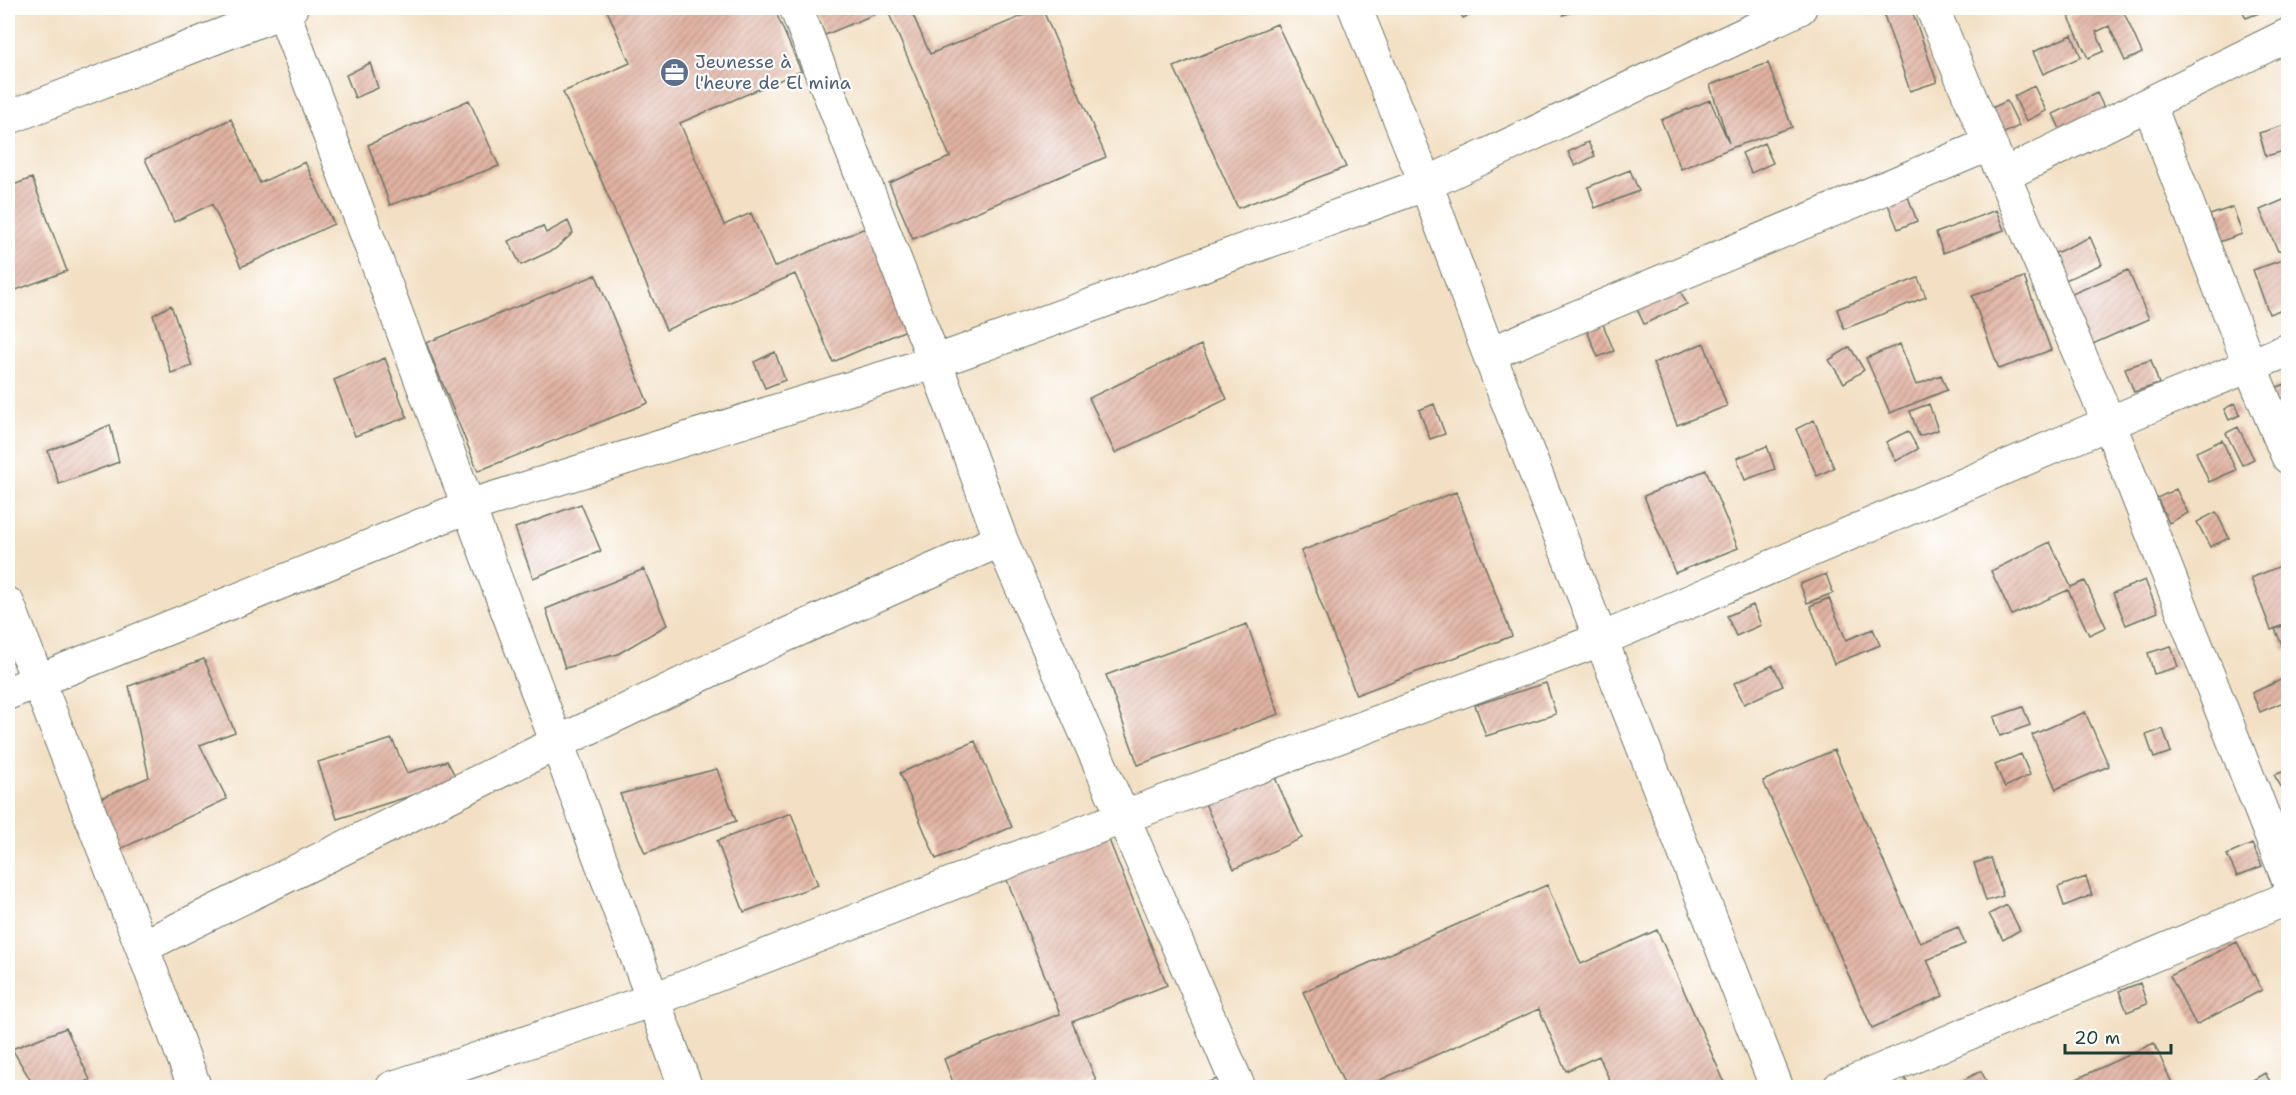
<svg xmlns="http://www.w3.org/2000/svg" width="2296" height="1095" viewBox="0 0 2296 1095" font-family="'Shantell Sans',sans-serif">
<defs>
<pattern id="building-hatch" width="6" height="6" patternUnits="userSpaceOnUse" patternTransform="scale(1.5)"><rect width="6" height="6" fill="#e1b2a2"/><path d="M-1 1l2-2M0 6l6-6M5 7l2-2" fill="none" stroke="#b69285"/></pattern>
</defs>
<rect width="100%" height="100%" fill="#fff"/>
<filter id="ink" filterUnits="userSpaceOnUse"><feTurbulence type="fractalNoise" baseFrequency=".0167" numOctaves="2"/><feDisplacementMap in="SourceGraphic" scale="12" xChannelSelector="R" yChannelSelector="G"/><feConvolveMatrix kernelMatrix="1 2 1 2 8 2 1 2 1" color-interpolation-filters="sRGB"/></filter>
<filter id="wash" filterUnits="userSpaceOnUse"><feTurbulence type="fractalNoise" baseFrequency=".008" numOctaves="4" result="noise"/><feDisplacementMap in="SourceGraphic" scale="24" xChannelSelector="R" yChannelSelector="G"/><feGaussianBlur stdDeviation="1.35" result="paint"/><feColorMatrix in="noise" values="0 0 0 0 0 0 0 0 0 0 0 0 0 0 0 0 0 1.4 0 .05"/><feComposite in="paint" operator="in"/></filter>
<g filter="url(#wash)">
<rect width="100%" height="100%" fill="#f3e0c4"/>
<g id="blocks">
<!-- building -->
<path fill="url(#building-hatch)" d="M606 8H774L801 71 680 123 724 225 751 213 774 267 870 226 913 327 833 362 795 274 666 330 563 92 630 63Z
M813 8H910L930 54 1042 8 1106 157 913 239 889 183 950 157 887 9 825 35Z
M1458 8H1487L1463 18Z
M1560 8H1583L1563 15Z
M1904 8H1911L1937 82 1910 91 1884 15Z
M2092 8H2122L2142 53 2125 61 2109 26 2096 32 2104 51 2088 58 2069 17Z
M2241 8H2272L2246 18Z
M1277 24 1346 167 1238 208 1174 67Z
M2072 35 2081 57 2043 74 2033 52Z
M370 63 378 88 355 98 346 75Z
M1768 63 1792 127 1731 148 1681 169 1661 120 1710 100 1729 143 1710 85Z
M2034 86 2046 111 2026 121 2014 96Z
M2097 93 2106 112 2062 133 2053 114Z
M469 100 499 166 390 205 368 145Z
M2007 101 2019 126 1998 136 1987 110Z
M231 119 260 183 305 162 334 224 241 267 212 204 174 222 145 159Z
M2288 124V150L2266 156 2259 133Z
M1588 142 1595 156 1575 166 1568 152Z
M1764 143 1773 163 1751 173 1742 153Z
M1630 170 1639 191 1595 208 1588 187Z
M32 178 67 271 8 293V187Z
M1907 194 1917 221 1898 229 1887 202Z
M2288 198V247L2278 251 2260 210Z
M2233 207 2242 234 2219 242 2210 215Z
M1996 210 2004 230 1943 253 1936 233Z
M568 221 573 233 555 249 521 265 508 241 543 226 546 233Z
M2090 237 2102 264 2061 282 2049 256Z
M2288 258V307L2269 314 2253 270Z
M2128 270 2149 319 2086 347 2065 297Z
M596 275 648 403 478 471 426 343Z
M2024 277 2051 350 1999 369 1972 296Z
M1918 278 1926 297 1844 329 1837 309Z
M1678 287 1687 304 1644 324 1636 307Z
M171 305 192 366 171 373 153 315Z
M1600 317 1614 351 1598 357 1584 324Z
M1704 343 1727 406 1677 425 1653 363Z
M1900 344 1916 385 1941 375 1947 390 1890 413 1866 358Z
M1201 345 1227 399 1115 453 1089 398Z
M1850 347 1864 370 1844 383 1829 360Z
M775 352 785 380 765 388 754 362Z
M385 358 407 417 355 436 334 380Z
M2151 360 2159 384 2134 392 2125 368Z
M2285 384 2288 396 2272 402 2268 391Z
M2235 403 2240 415 2229 420 2224 409Z
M1434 404 1445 434 1430 439 1419 410Z
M1929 404 1938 430 1919 436 1910 411Z
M1814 420 1834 468 1817 476 1796 429Z
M110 425 119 462 59 484 48 451Z
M2238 427 2254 459 2242 465 2226 433Z
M1908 431 1918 449 1896 461 1886 442Z
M2222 440 2236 470 2209 482 2196 452Z
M1767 446 1775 469 1745 480 1737 458Z
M1706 470 1738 548 1675 573 1644 496Z
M2176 489 2188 513 2169 523 2157 498Z
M1456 492 1512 636 1356 695 1301 551Z
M581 504 601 551 533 578 515 528Z
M2216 512 2229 538 2210 547 2197 522Z
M2050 542 2071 587 2085 581 2106 627 2089 635 2068 590 2012 615 1991 571Z
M2288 563V623L2271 630 2251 578Z
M644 569 667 625 618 654 565 668 546 609Z
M1826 574 1833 593 1807 603 1800 584Z
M2145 580 2158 612 2126 625 2113 593Z
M1829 598 1846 640 1873 629 1880 645 1834 664 1810 606Z
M1753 605 1761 625 1736 636 1727 616Z
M1247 624 1279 714 1138 765 1106 675Z
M2288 624V650L2285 652 2275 629Z
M2171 646 2178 667 2154 674 2148 653Z
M204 659 235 732 200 745 227 799 112 853 90 803 149 777 129 686Z
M1773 665 1783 686 1744 704 1734 683Z
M2283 679 2288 691V700L2260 712 2252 693Z
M1546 683 1556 714 1486 736 1475 705Z
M2023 707 2030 725 2000 736 1994 717Z
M2085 712 2109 766 2056 789 2032 735Z
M2163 729 2171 752 2154 758 2146 735Z
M392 739 407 773 447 761 458 781 337 819 318 762Z
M975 741 1012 827 936 859 900 773Z
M1834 750 1920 943 1958 927 1965 944 1927 960 1943 996 1872 1028 1763 781Z
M2021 754 2030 775 2005 787 1995 765Z
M717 769 736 821 645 853 620 794Z
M2288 770V791L2285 793 2274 775Z
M1272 771 1302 838 1234 869 1204 801Z
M791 813 818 885 744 912 717 841Z
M1105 830 1167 985 1072 1022 1096 1080 1077 1088H955L944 1059 1060 1014 1003 870Z
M2252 844 2262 866 2237 876 2227 855Z
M1991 858 2003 896 1986 901 1974 863Z
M2086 877 2092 895 2064 906 2058 887Z
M1547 885 1581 964 1657 930 1727 1088H1613L1599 1056 1566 1071 1539 1009 1362 1088H1346L1303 992Z
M2007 905 2020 930 2003 940 1989 914Z
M2237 942 2262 990 2196 1025 2170 976Z
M2140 983 2147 1004 2127 1012 2119 991Z
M66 1028 90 1080 72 1088H35L12 1049Z
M2154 1043 2174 1088H2057Z
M1981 1071 1990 1088H1956L1954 1085Z
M2265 1073 2274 1088H2248L2246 1084Z
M1904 1075 1909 1088H1885L1883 1083Z
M1217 1079 1220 1088H1197L1196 1087Z"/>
</g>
</g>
<g filter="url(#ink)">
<use href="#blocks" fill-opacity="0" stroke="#697666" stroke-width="1.5"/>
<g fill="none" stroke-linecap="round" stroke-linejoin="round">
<defs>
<path id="minor" d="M282 8 686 1088
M796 8 935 362 1001 540 1123 817 1239 1088
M1355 8 1426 184 1489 354 1777 1088
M1932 8 2109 423 2288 879
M2149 104 2250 366 2288 457
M8 118 291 8
M2004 175 2288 35
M1489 354 1990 144
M8 604 142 947 195 1088
M8 693 469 506 935 362 1426 184 1800 8
M142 947 557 743 777 639 1001 540
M392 1088 652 1000 1123 817 1602 639 2109 423 2288 350
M1839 1088 2288 898"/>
</defs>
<!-- minor casing -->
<use href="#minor" stroke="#697666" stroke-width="35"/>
<!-- minor -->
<use href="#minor" stroke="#fff" stroke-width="33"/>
</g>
</g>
<!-- icons -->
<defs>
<symbol id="office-disc" viewBox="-11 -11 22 22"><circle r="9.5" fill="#5c6f8a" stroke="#fff"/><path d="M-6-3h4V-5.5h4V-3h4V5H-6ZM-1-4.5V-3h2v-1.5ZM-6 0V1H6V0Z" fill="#fff"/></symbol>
</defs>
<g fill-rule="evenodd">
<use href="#office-disc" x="658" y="56" width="33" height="33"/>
</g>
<g text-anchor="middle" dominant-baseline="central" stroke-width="4.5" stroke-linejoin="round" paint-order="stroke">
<!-- service labels -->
<g font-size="18" fill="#4e5e75" stroke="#fff" text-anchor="start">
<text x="695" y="62">Jeunesse à<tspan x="695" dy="21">l'heure de El mina</tspan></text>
</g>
</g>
<!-- margin -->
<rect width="2296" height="1095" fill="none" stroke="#fff" stroke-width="30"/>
<!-- scale -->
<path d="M2065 1044v9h106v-9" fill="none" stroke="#1f3d34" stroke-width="3"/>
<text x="2074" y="1044" font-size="18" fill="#1f3d34" stroke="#ffffff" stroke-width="4.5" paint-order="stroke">20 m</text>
</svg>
